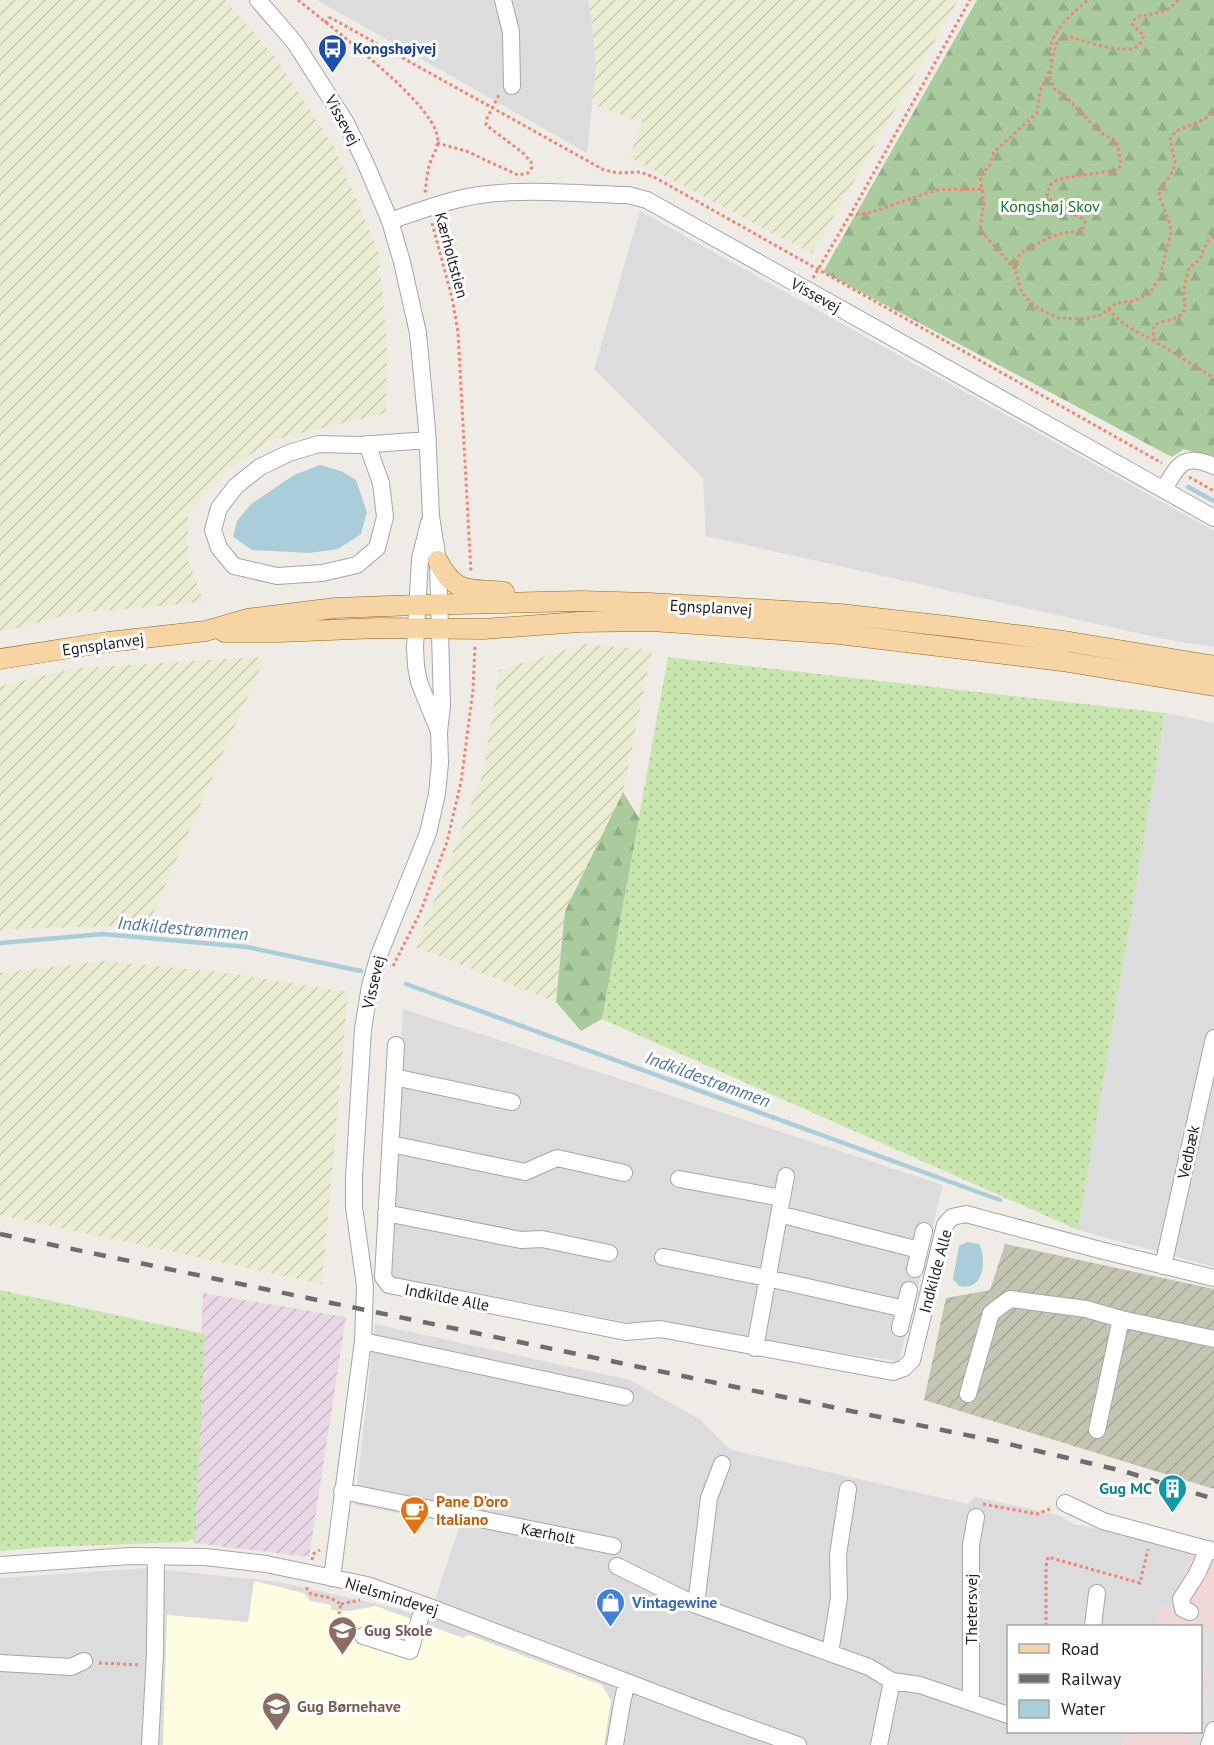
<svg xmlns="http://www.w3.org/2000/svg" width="1214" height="1745" viewBox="0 0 1214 1745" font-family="'PT Sans',sans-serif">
<defs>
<pattern id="industrial-furrows" width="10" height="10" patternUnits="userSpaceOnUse" patternTransform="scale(1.5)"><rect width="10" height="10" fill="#e8d8e5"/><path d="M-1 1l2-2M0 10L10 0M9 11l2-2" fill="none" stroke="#c7b9c4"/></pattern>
<pattern id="construction-furrows" width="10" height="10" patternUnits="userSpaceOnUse" patternTransform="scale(1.5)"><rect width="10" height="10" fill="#c3c4b2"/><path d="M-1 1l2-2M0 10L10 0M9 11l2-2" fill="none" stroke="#a7a899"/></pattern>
<pattern id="farmland-furrows" width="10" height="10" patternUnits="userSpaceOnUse" patternTransform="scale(1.5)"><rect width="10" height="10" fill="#ebedd3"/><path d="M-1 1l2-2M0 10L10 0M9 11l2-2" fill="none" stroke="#c9cbb5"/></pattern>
<pattern id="grass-dots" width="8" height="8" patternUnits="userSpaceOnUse" patternTransform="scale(1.5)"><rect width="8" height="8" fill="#c9e6af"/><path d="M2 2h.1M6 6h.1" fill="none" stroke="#acc596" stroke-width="1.8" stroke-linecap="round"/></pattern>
<pattern id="forest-firs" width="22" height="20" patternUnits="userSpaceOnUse" patternTransform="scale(1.5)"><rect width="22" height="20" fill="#aacc9d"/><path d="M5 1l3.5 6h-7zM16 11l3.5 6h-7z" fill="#92af87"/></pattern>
</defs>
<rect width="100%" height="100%" fill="#efece6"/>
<!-- residential -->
<path fill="#dddcdc" d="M317 0H588L591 13 596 67 587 153Z
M640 211 1214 531V647L1164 639 706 536 703 478 594 369Z
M1165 713 1214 723V1267L1078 1230 1126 940Z
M403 1009 654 1090 943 1185 899 1361 630 1323 388 1276Z
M375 1324 630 1380 699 1419 731 1450 968 1504 974 1497 1036 1510 1061 1516 1073 1524 1160 1542 1191 1552 1171 1609 1162 1605 1156 1626H1008V1732H1126L1122 1745H0V1578L147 1568 279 1582 399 1609 428 1620 460 1525 355 1505Z"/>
<!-- commercial -->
<path fill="#efd8d6" d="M1191 1552 1214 1560V1745H1122L1126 1732H1200V1626H1156L1162 1605 1171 1608Z"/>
<!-- industrial -->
<path fill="url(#industrial-furrows)" d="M203 1293 346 1317 309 1557 193 1543Z"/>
<!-- education -->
<path fill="#fdfde1" d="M254 1581 304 1593 310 1601 331 1605V1610L349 1611 376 1606 463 1638 469 1635 602 1685 611 1701 604 1745H163L167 1615 248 1622Z"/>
<!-- construction -->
<path fill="url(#construction-furrows)" d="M1005 1244 1214 1289V1489L924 1400 946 1298 990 1290Z"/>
<!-- farmland -->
<path fill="url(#farmland-furrows)" d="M0 0H225L276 58 335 149 378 251 387 342 386 413 272 440 217 477 188 515V561L204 602 76 613 0 632Z
M588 0H958L812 254 629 157 643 123 592 104 596 67 591 13Z
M586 644 652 650 623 792 565 911 556 1002 416 947 483 774 499 670Z
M265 657 148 925 13 929 0 931V686L76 668Z
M103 961 221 972 348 992 322 1284 0 1215V973Z"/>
<!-- grass -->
<path fill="url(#grass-dots)" d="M668 657 1165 713 1078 1230 602 1019Z
M0 1290 205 1334 195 1538 187 1542 48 1547 0 1551Z"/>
<!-- forest -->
<path fill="url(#forest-firs)" d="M977 0H1214V460L1184 449 1172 457 823 272Z
M623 792 639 818 602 1019 581 1031 556 1002 565 911Z"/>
<!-- parking -->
<path fill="#dfdfdf" d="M1201 1628 1214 1632V1745H1189L1193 1732H1200L1201 1705 1210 1671 1201 1668Z"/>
<!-- water -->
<path fill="#a9ceda" d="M320 465 341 471 356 480 367 512 361 534 338 549 309 553 252 550 233 537 237 521 251 504 294 475Z
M967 1242 979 1244C985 1253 985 1278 974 1284 970 1287 964 1287 959 1286L953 1279 959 1246Z"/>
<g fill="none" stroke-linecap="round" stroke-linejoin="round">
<!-- stream -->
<path stroke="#a9ceda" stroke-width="4.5" d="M1188 487 1214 501
M0 943 103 934 247 947 361 971
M406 984 1000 1200"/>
<defs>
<path id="minor" d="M258 0 295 43 345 121 365 162 390 221 402 262 418 333 427 429 431 516 438 561 442 705 439 732 440 763 437 794 428 833 379 955 370 986 363 1029 354 1177V1207L365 1286 363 1341 332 1578
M503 0 511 32 512 86
M390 221C419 211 448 200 479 195 527 188 579 194 628 195L647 200 1214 518
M367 444 381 483 385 517 377 548 357 565 322 573 277 576 234 566 219 548 213 530 219 508 236 486 260 467 289 453 319 444 359 445 428 440
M1164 489C1179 464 1183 453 1214 466
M429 523 420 559 415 647 416 666 419 682 438 729
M396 1045 383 1277 389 1285 626 1332 660 1329 893 1372 904 1368 912 1360 945 1225 952 1217 966 1214 1100 1250 1214 1278
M394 1077 512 1102
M391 1144 525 1172 557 1158 624 1173
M679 1179 782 1198
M386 1213 521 1240 542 1239 609 1253
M779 1214 919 1250
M663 1257 767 1278 905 1309
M1163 1266 1214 1038
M915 1269 924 1231
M900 1328 909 1290
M363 1341 625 1397
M755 1348 786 1176
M968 1394 991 1313 1010 1299 1086 1309 1121 1319 1214 1339
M1097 1430 1121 1319
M342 1491 613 1546
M1065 1503 1103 1521 1214 1551
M0 1565 130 1556 205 1557 266 1564 367 1585 424 1605 719 1717 798 1745
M617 1566 696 1605 869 1667 892 1681 920 1685 1008 1715
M696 1605 709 1498 722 1464
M1190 1612 1183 1609 1181 1599 1197 1574 1208 1549
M1093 1626 1097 1593
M363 1636 410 1651 424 1605
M830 1653 839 1598 838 1555 848 1489
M0 1663 71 1667 84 1661
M971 1702V1545L976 1517
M150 1745 155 1654 156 1556
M615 1745 622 1703 627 1682
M879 1745 892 1681
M1209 1745 1214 1730"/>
<path id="major" d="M438 561C456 596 470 588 504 592
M224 632H280L378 628 484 629 579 622 651 621 839 634 1062 661 1214 686
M0 659 108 642 206 631 247 619 335 608 417 605 581 601 649 603 840 614 955 627 1070 642 1214 666"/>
</defs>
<!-- minor casing -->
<use href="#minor" stroke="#a6a6a6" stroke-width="18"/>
<!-- major casing -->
<use href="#major" stroke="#926709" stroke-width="21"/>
<!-- path -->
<path stroke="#f28474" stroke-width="3" stroke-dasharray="3 3" stroke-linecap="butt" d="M298 0C328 25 430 100 437 135 440 147 432 155 429 166 427 174 426 184 425 193
M1178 0C1165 15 1154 13 1136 17L1132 24 1144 36C1142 40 1140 45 1136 47 1123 55 1082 40 1067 36L1061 38 1056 44 1052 62 1050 77 1054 89 1064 95 1101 133 1116 141 1118 146 1121 165 1117 170 1065 178 1057 180 1050 185 1047 194 1053 204 1083 219 1085 222 1083 228 1079 232C1059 230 1037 243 1020 253L1015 269 1022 293 1034 306 1058 318 1083 319 1101 315 1116 303 1134 301 1150 293 1160 277 1171 232 1170 224 1159 196 1160 190 1173 171 1175 162 1170 140 1176 131 1205 119 1214 111
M325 23 329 18H331L604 170 618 173 640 172 654 177 1162 463
M1051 62C1043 38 1071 14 1088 0
M437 143 466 151 518 175 528 173 532 167 531 162 523 153 486 125 487 118 500 93
M850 215 869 213 936 190 982 189
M432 223 452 298 458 332 471 573
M1214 236 1207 242 1200 259 1189 268C1187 277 1183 288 1184 296 1184 301 1186 305 1184 310 1184 312 1183 313 1182 314 1171 325 1144 316 1156 342L1214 378
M1015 269 980 230 984 201 980 177 990 165 994 152 1037 113 1040 91 1050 69
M813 278 858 201 970 0
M1108 309C1123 325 1135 332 1155 341
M1189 477 1214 491
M393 966 420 913 447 842 461 782 473 690 475 646
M983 1504 1037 1514 1052 1508
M312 1560 313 1554 320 1550
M307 1587V1589L311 1594 331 1598 341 1604 339 1614
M341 1604 360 1600
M1046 1626V1567L1048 1557 1140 1583 1148 1549
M99 1663 141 1665"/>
<!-- minor -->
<use href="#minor" stroke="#fff" stroke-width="16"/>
<!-- major -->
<use href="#major" stroke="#f7d4a4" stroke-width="20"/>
<!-- rail -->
<path stroke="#6d6d6d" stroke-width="4.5" stroke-dasharray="12 12" stroke-linecap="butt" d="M0 1234 1000 1442 1123 1471 1214 1499"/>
</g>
<!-- icons -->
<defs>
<symbol id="bus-pin" viewBox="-11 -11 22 30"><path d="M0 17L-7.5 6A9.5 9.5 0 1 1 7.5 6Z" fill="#1a4fb4" stroke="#fff"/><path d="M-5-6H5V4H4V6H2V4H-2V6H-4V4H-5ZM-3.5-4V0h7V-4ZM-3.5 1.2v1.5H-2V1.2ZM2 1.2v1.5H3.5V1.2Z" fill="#fff"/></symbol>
<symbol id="building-pin" viewBox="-11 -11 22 30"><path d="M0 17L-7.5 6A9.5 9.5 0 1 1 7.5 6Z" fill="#0f9aa8" stroke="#fff"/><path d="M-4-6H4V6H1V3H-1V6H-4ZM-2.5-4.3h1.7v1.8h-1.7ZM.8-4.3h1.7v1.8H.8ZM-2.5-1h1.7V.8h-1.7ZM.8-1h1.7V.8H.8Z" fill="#fff"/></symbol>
<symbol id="cafe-pin" viewBox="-11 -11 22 30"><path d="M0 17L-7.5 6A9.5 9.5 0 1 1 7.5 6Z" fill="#e8710a" stroke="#fff"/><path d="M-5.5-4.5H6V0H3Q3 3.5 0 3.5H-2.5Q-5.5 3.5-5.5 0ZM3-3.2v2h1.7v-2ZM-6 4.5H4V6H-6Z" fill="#fff"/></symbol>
<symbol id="shop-pin" viewBox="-11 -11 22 30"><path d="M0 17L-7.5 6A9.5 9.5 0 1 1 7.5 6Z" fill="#3f7fe0" stroke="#fff"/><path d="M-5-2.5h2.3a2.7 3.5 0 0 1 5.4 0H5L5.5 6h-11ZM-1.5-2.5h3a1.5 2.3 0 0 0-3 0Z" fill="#fff"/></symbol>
<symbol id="school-pin" viewBox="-11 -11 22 30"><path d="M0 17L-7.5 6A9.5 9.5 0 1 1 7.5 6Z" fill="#8d6e63" stroke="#fff"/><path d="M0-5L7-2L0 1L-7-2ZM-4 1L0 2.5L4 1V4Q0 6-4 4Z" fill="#fff"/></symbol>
</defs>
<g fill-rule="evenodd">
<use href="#bus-pin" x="316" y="32" width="33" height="45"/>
<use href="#building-pin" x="1156" y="1472" width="33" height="45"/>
<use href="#cafe-pin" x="398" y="1494" width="33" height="45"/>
<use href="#shop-pin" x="594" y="1586" width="33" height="45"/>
<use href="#school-pin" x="326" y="1614" width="33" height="45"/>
<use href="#school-pin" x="260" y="1690" width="33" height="45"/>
</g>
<g text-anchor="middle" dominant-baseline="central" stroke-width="6" stroke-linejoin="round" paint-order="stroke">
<!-- transit labels -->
<g font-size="16" font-weight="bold" fill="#164399" stroke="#fff" text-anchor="start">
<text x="353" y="48">Kongshøjvej</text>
</g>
<!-- street labels -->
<g font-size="16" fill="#1f1f1f" stroke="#fff">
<text transform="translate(343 120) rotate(61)">Vissevej</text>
<text transform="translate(452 255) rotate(75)">Kærholtstien</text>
<text transform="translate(816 295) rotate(29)">Vissevej</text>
<text transform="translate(711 607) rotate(3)">Egnsplanvej</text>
<text transform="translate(103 644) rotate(-8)">Egnsplanvej</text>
<text transform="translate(373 982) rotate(-77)">Vissevej</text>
<text transform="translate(1188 1152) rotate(-78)">Vedbæk</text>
<text transform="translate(935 1271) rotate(-75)">Indkilde Alle</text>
<text transform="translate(447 1297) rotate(11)">Indkilde Alle</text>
<text transform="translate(548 1533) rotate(11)">Kærholt</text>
<text transform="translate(392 1596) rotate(17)">Nielsmindevej</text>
<text transform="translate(971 1609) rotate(-90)">Thetersvej</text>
</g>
<!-- park labels -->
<g font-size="16" fill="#12791c" stroke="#fff">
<text x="1050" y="206">Kongshøj Skov</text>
</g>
<!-- culture labels -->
<g font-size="16" font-weight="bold" fill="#0d838f" stroke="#fff" text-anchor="end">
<text x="1152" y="1488">Gug MC</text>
</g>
<!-- food labels -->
<g font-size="16" font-weight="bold" fill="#c56008" stroke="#fff" text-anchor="start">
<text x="436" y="1501">Pane D'oro<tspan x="436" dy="18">Italiano</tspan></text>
</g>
<!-- shop labels -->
<g font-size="16" font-weight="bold" fill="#366cbe" stroke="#fff" text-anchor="start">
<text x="632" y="1602">Vintagewine</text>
</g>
<!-- education labels -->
<g font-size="16" font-weight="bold" fill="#785e54" stroke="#fff" text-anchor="start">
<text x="364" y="1630">Gug Skole</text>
<text x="297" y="1706">Gug Børnehave</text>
</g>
<!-- water labels -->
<g font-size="18" font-style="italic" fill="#4d77a2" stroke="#fff">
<text transform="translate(183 928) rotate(5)">Indkildestrømmen</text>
<text transform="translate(708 1079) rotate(20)">Indkildestrømmen</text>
</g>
</g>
<!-- legend -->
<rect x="1007" y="1625" width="195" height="108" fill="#ffffff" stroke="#a5a5a5" stroke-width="1.5"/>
<rect x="1019" y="1644" width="30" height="9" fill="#f7d4a4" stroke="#a5a5a5" stroke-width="1.5"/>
<text x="1061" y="1655" font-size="18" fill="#1f1f1f">Road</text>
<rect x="1019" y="1674" width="30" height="9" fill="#6d6d6d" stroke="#a5a5a5" stroke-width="1.5"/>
<text x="1061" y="1685" font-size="18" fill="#1f1f1f">Railway</text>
<rect x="1019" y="1700" width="30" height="18" fill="#a9ceda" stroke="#a5a5a5" stroke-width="1.5"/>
<text x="1061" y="1715" font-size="18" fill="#1f1f1f">Water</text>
</svg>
